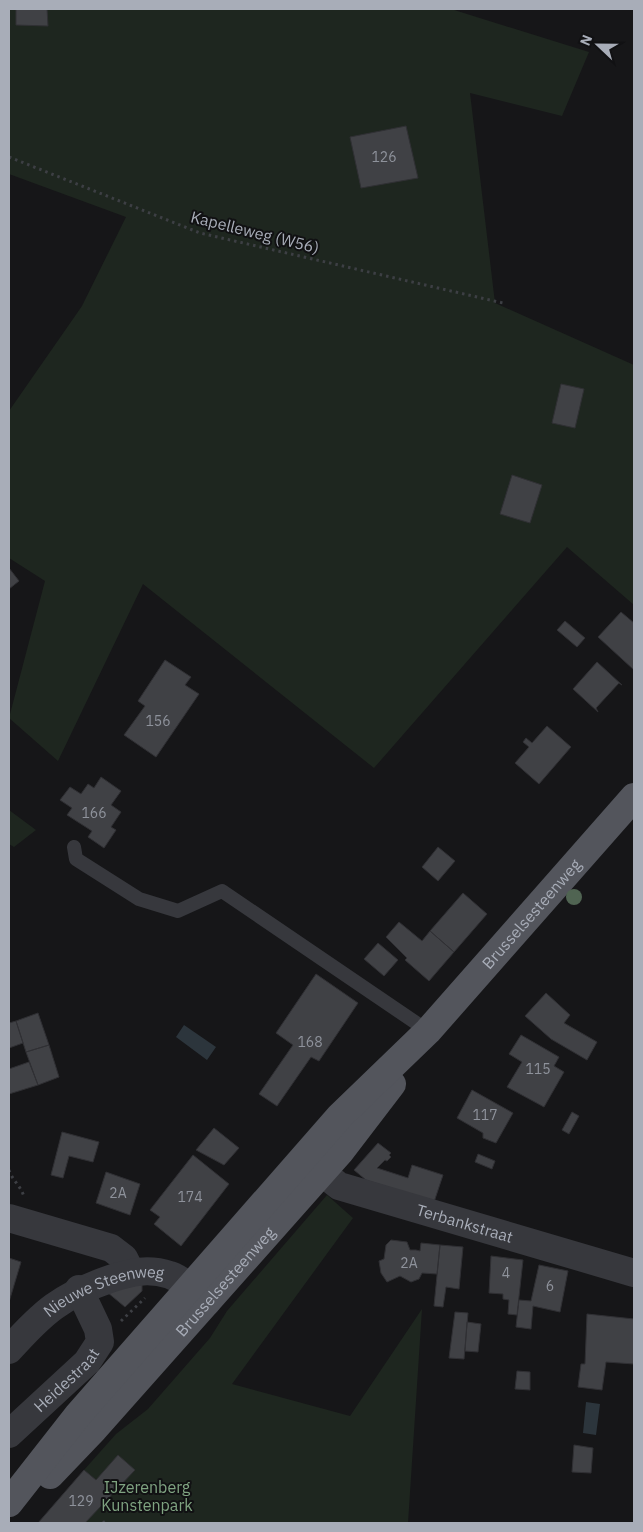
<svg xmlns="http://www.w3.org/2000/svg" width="643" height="1532" viewBox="0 0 643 1532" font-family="'IBM Plex Sans',sans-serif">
<rect width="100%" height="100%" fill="#161618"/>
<!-- green -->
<path fill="#1e261f" d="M9 9H451L589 52 562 116 470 93 495 303 634 365V605L567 547 374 768 143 584 58 761 9 718 45 581 9 558V411L82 306 126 217 9 174Z
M9 810 36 830 14 847 9 844Z
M327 1195 353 1218 232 1384 350 1416 422 1309 408 1523H85L96 1480 84 1470 116 1434 148 1409 210 1338 227 1311Z"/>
<!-- water -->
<path fill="#2c353c" d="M184 1025 216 1047 207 1060 176 1037Z
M586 1402 600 1404 596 1435 583 1433Z"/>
<!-- building -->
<path fill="#404145" stroke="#303034" d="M16 9H47L48 26 16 25Z
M406 126 418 178 361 188 350 137Z
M561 384 584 389 575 428 552 423Z
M512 475 542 485 530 523 500 514Z
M9 568 19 581 9 589Z
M621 612 634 623V670L598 637Z
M565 621 585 638 577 647 557 630Z
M165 660 191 677 185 685 199 694 156 757 124 735 145 706 138 701Z
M597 662 622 685 619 683 596 708 598 712 573 689Z
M547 726 571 747 539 784 515 763 529 747 523 742 526 738 532 743Z
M101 777 121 791 111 805 121 812 111 827 116 830 104 848 88 837 92 831 67 815 72 808 60 800 70 787 81 794 88 784 94 788Z
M438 847 455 861 438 881 422 867Z
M463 893 487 914 454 952 430 931Z
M399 922 422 941 430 931 454 952 429 981 405 960 407 958 386 937Z
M378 943 398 960 384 976 364 959Z
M316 974 358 1003 319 1061 311 1057 277 1106 259 1094 293 1045 276 1033Z
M546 993 570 1015 564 1023 597 1042 587 1060 551 1039 525 1016Z
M38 1013 49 1045 26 1052 16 1021Z
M16 1021 23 1043 9 1048V1023Z
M521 1035 559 1057 554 1066 564 1072 544 1107 507 1087 522 1062 509 1054Z
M49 1045 59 1077 38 1085 26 1052Z
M29 1062 38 1085 9 1094V1069Z
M472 1090 513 1113 496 1143 483 1138V1133L457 1118Z
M572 1112 579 1116 569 1134 562 1130Z
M214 1128 239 1148 224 1165 196 1150Z
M62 1132 99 1142 93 1162 69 1156 63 1178 51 1175Z
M378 1143 391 1153 389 1155 391 1157 387 1161 385 1160 377 1168 408 1178 412 1165 443 1175 434 1202 366 1180 354 1170Z
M478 1154 495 1161 492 1169 475 1162Z
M193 1155 229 1184 181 1246 154 1224 160 1217 150 1210Z
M106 1172 140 1184 130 1215 96 1203Z
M391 1240 407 1242 410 1250H416L420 1251 421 1243 440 1245 437 1274 422 1273 419 1279 411 1282 400 1276 387 1282 381 1273 379 1261 384 1259 386 1245Z
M440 1245 463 1247 459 1289 446 1287 443 1307 434 1306Z
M491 1256 523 1260 517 1315 508 1314 509 1300 503 1299V1294L489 1293Z
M9 1258 21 1262 9 1302Z
M539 1265 568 1271 560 1312 533 1306 531 1329 516 1327 519 1300 531 1301Z
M142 1284V1291L125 1307 107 1292Z
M455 1312 468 1313 464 1359 449 1358Z
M587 1314 634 1319V1364L606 1362 602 1390 578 1387 581 1364H585Z
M467 1322 481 1324 478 1352 465 1351Z
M517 1371 530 1372V1390L515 1389Z
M574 1445 593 1448 591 1473 572 1472Z
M118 1455 135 1470 85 1523H38L84 1470 96 1480Z"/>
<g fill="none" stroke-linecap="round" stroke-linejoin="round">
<!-- path -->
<path stroke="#3d3f44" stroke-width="3" stroke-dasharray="2.5 4" stroke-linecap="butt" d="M9 157 200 233 503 303
M9 1170C12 1180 21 1186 24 1197
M121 1321 145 1298
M103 1523 107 1520"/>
<!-- lane -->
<path stroke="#37383d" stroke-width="14" d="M74 847 76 859 139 899 178 911 222 891 428 1031"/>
<!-- street -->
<g stroke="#37383d" stroke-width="28">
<path id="s1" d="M304 1158 339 1186 634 1273"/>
<path d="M9 1218 111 1248 124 1258 131 1272"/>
<path id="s2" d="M9 1350C43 1312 61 1296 110 1279 131 1272 148 1268 170 1275 184 1280 195 1292 207 1302"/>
<path id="s3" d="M9 1434 87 1362 100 1342 98 1329 79 1289"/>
</g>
<!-- primary -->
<g stroke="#53555c" stroke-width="28">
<path id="s4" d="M50 1475 94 1429 340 1152 392 1084"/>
<path id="s5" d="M9 1503 78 1415 340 1116 428 1031 634 797"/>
</g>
</g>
<!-- trees -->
<circle fill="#506452" cx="574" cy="897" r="8"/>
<g text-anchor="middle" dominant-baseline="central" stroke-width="4" stroke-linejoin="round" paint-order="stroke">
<!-- number labels -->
<g font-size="14" fill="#8e929b">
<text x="384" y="157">126</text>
<text x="158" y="721">156</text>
<text x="94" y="813">166</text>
<text x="310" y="1042">168</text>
<text x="538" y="1069">115</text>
<text x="485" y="1115">117</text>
<text x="118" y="1193">2A</text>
<text x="190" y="1197">174</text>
<text x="409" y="1263">2A</text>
<text x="506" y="1273">4</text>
<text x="550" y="1286">6</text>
<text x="81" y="1501">129</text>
</g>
<!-- street labels -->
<g font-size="16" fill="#a8adb8" stroke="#111113">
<text transform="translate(255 232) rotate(14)">Kapelleweg (W56)</text>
<text stroke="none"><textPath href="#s5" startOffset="788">Brusselsesteenweg</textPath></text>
<text stroke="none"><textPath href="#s1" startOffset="176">Terbankstraat</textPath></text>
<text stroke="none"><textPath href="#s4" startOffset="261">Brusselsesteenweg</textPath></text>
<text stroke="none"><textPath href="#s2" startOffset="116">Nieuwe Steenweg</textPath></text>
<text stroke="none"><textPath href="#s3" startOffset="79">Heidestraat</textPath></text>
</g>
<!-- park labels -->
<g font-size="16" fill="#7fa381" stroke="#111113">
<text x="147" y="1487">IJzerenberg<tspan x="147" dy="18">Kunstenpark</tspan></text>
</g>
</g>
<!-- border -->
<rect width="643" height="1532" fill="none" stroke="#a8adb8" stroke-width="20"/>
<!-- north arrow -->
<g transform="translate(598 45) rotate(292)" stroke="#111113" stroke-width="4" paint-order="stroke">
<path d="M0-4L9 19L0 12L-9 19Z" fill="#a8adb8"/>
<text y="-8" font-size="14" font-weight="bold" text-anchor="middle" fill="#a8adb8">N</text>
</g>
</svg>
